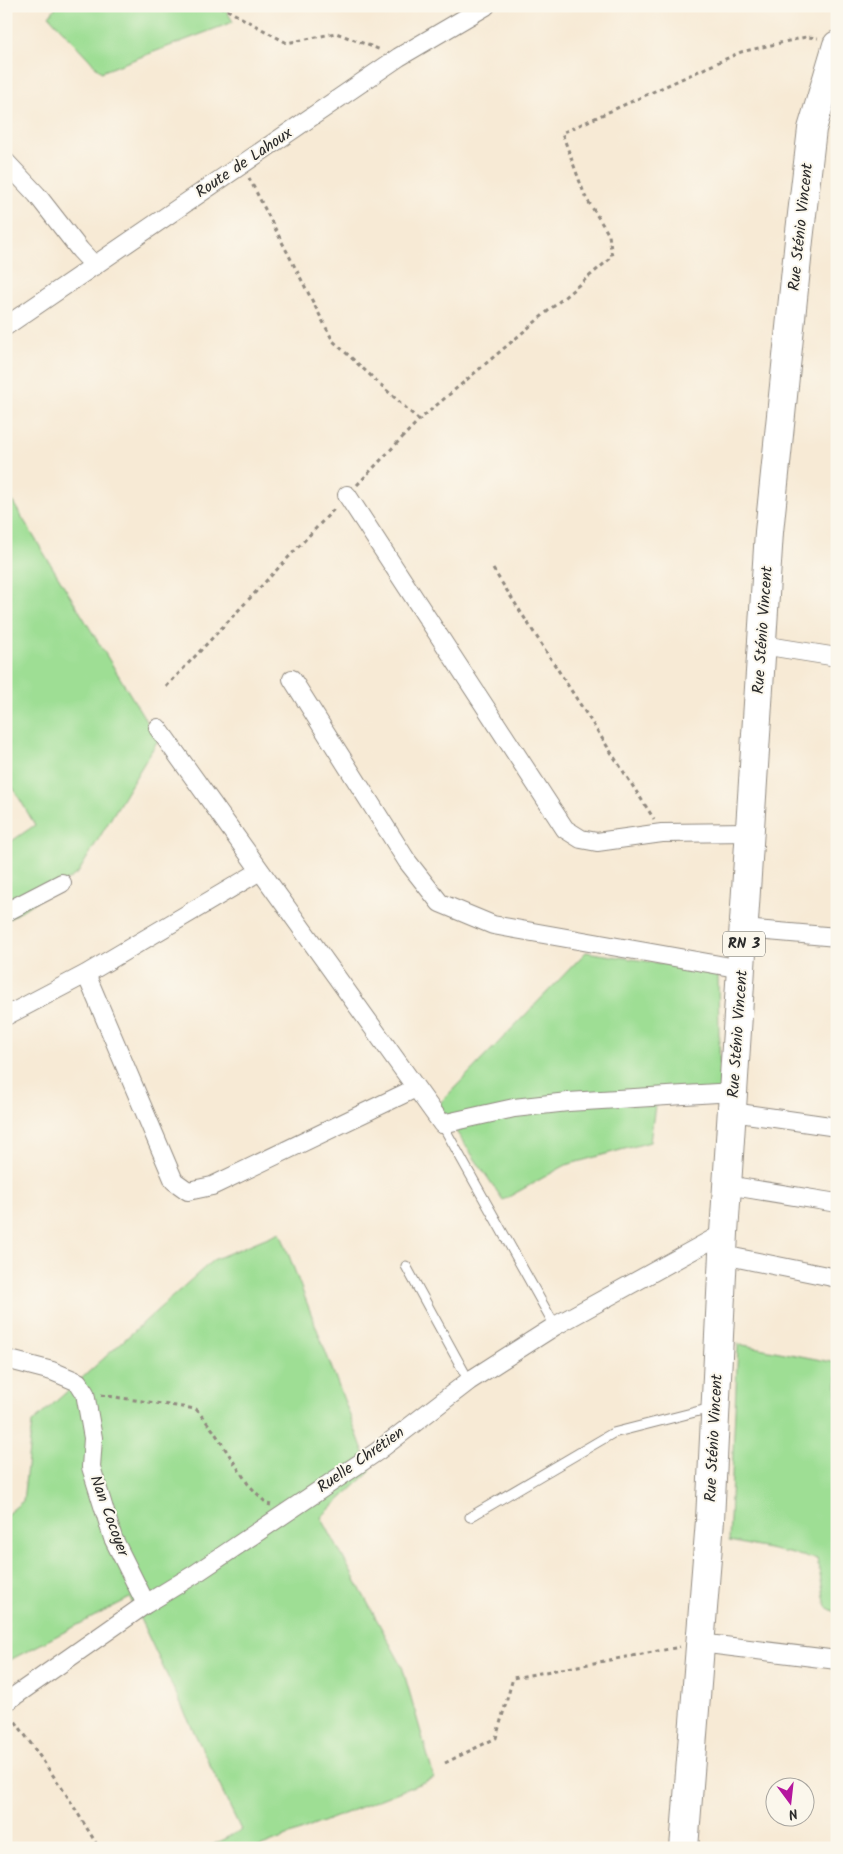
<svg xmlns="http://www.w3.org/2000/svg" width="843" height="1854" viewBox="0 0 843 1854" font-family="Kalam,sans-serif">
<rect width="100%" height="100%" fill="#fbf7ec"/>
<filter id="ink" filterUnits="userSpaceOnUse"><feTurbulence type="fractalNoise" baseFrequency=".02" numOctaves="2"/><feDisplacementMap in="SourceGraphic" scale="10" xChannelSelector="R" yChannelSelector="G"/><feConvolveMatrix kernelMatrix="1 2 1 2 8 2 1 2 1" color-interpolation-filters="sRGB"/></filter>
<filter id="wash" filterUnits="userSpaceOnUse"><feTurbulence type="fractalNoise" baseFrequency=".0096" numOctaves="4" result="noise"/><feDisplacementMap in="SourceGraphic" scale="20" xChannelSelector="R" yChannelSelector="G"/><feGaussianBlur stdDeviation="1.12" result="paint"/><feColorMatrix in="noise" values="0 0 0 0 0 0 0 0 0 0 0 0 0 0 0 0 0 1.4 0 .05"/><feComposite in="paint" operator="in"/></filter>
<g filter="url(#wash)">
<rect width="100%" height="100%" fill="#f7ead5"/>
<!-- green -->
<path fill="#9ede94" stroke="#648460" d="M57 6H224L233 22 101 72 49 16Z
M6 491 158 740 78 873 6 921V845L35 825 6 776Z
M586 952 718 972 720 1096 656 1098 650 1142 566 1165 503 1200 453 1127 439 1104Z
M280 1232 371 1471 321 1517 402 1666 434 1778 257 1848H207L241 1830 130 1598 6 1662V1515L23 1501 32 1423 213 1260Z
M738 1344 837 1363V1613L826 1607 817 1559 729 1541Z"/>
</g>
<g filter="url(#ink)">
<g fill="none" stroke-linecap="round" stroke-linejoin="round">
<defs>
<path id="lane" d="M442 1124 555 1326
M406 1266 469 1381
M470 1517 613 1433 711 1408"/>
<path id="street" d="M6 162 37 195 80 250 95 266
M6 326 399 57 486 6
M347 495 565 829 581 839 597 842 662 833 750 832
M762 645 837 657
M292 679 407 861 440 903 493 925 742 969
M158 728 442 1124 514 1108 568 1102 734 1092
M6 912 62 883
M745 929 837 937
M86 974 174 1181 188 1191 212 1186 416 1088
M6 1016 86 974 260 871
M732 1112 837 1127
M727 1185 837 1203
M723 1255 837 1278
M6 1359 52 1371 78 1382 85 1393 93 1438 91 1467 113 1538 146 1604
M700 1643 837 1660
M6 1702 146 1604 195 1574 378 1451 469 1381 555 1326 724 1233"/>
<path id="primary" d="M684 1848 710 1520 724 1233 769 532 799 240 812 129 837 45"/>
</defs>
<!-- lane casing -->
<use href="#lane" stroke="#918a80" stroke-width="11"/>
<!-- street casing -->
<use href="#street" stroke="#918a80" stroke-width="20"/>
<!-- primary casing -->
<use href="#primary" stroke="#918a80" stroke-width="30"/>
<!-- path -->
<path stroke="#918a80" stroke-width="3" stroke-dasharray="4 4" stroke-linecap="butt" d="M220 6 287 43 336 33 381 50
M249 178 333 341 419 420
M357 485 419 420 612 257 609 235 585 196 562 133 741 52 806 37 818 38
M493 569 654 819
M166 687 336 507
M101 1395 196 1409 213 1430 248 1484 267 1504 271 1505
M11 1715 66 1794 99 1848
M445 1763 496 1738 513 1678 680 1647"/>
<!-- lane -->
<use href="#lane" stroke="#fff" stroke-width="9"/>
<!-- street -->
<use href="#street" stroke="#fff" stroke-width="18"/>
<!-- primary -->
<use href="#primary" stroke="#fff" stroke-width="28"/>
</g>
</g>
<g text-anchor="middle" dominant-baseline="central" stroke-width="4" stroke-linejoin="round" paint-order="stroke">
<!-- shield labels -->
<rect fill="#fbf7ec" stroke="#696865" stroke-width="1" x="723" y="931.5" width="42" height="25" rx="4"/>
<g font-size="15" font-weight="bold" fill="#2b2b2b">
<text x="744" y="944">RN 3</text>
</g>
<!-- street labels -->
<g font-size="16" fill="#2b2b2b" stroke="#fbf7ec">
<text transform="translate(244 163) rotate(-34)">Route de Lahoux</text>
<text transform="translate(801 227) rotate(-84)">Rue Sténio Vincent</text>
<text transform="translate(763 630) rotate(-86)">Rue Sténio Vincent</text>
<text transform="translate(738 1034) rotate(-86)">Rue Sténio Vincent</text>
<text transform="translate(714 1438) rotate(-87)">Rue Sténio Vincent</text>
<text transform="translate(361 1460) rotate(-35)">Ruelle Chrétien</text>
<text transform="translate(109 1516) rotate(70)">Nan Cocoyer</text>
</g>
</g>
<!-- margin -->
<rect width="843" height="1854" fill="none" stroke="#fbf7ec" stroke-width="25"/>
<!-- north arrow -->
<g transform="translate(790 1802) rotate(165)"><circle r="24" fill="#fbf7ec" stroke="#a8a59f"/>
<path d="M0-4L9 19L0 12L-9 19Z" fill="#b5179e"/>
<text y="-8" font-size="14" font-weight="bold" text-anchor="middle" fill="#2b2b2b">N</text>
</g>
</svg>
